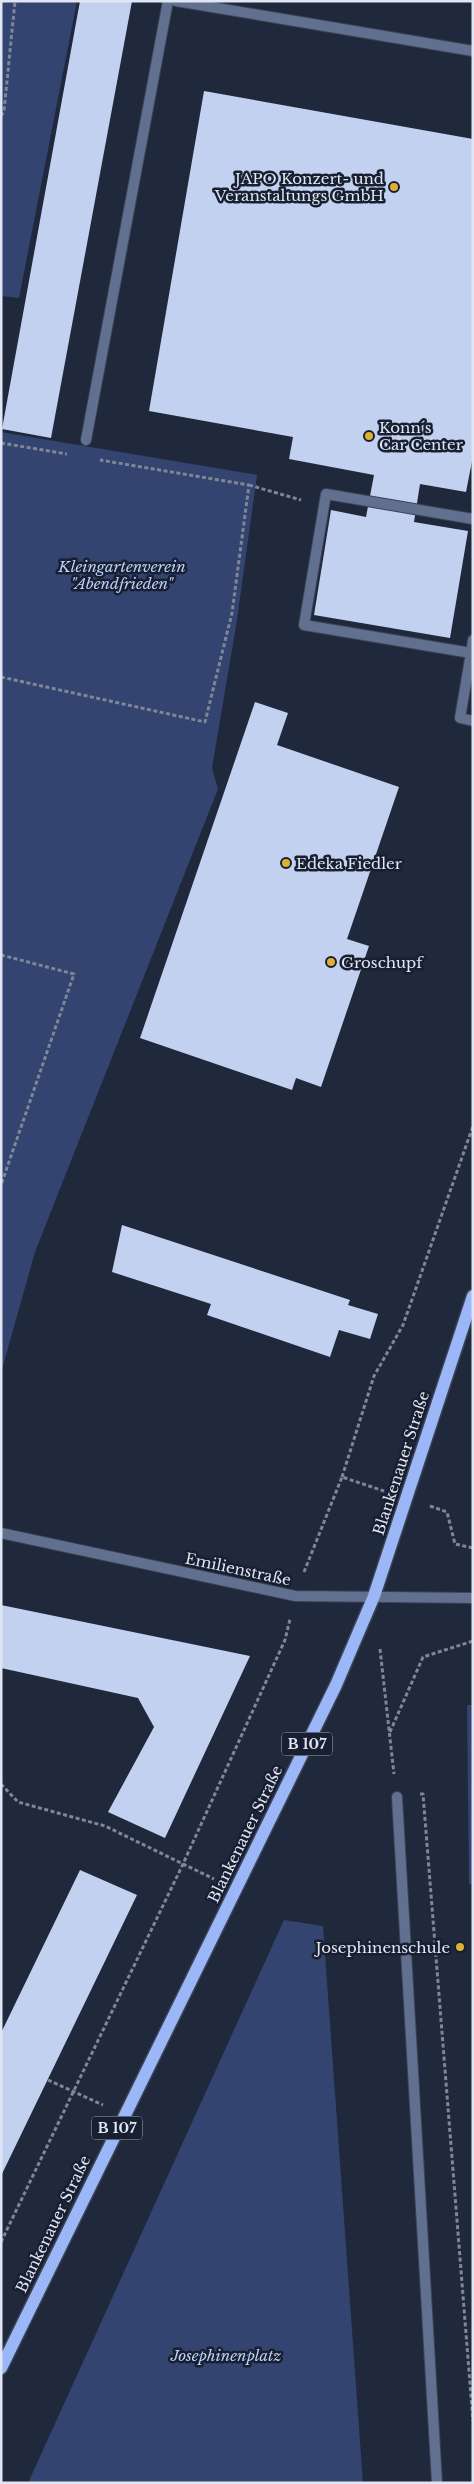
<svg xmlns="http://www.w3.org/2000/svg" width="474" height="2484" viewBox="0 0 474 2484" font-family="'Libre Baskerville',serif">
<rect width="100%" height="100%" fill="#20283c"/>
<!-- green -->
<path fill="#32446f" d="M1 1H77L19 298 1 296Z
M1 432 257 475 237 620 212 768 218 789 35 1252 1 1373Z
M467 1705H473V1884H469Z
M284 1920 323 1926 363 2483H28Z"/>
<!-- building -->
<path fill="#c3d1f0" d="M80 1H132L51 438 2 429Z
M204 91 473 139V456L466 492 420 484 414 522 468 531 450 638 314 615 331 510 366 517 374 475 289 459 293 437 149 411Z
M255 702 288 713 277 745 399 787 347 939 369 946 321 1087 296 1078 292 1090 140 1038Z
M122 1225 350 1300 348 1305 378 1314 370 1339 339 1330 330 1357 207 1315 211 1304 112 1272Z
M1 1605 250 1656 165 1838 108 1812 154 1727 138 1698 1 1668Z
M80 1870 137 1895 1 2176V2033Z"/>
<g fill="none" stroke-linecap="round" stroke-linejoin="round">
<defs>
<path id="service" d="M176 1 473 51
M86 440 168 1
M473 519 326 494 304 625 471 653 473 640
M471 653 460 718 473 721"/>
<path id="minor" d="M1 1533 295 1596 473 1598
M397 1797 437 2483"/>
<path id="primary" d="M1 2368 336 1685 374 1596 473 1296"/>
</defs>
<!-- service casing -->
<use href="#service" stroke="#3b4356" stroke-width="12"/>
<!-- minor casing -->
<use href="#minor" stroke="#3b4356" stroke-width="12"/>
<!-- primary casing -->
<use href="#primary" stroke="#3b4356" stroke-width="15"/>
<!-- path -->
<path stroke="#7f8696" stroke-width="3" stroke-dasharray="4 2.5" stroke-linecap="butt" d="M1 116 4 111 15 1
M1 443 67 454
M249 485 301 500
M1 677 205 722 232 613 249 485 100 460
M1 955 74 974 1 1185
M342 1477 374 1376 403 1325 473 1126
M430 1506 447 1512 455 1544 473 1548
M304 1572 342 1477 384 1491
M380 1649 394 1774
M390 1732 423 1657 473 1641
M1 1784 18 1802 105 1826 214 1879
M420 1794H423L473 2421
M48 2080 103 2105
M1 2242 183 1864 285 1640 290 1619"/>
<!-- service -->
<use href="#service" stroke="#62708f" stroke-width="10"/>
<!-- minor -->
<use href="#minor" stroke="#62708f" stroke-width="10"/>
<!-- primary -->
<use href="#primary" stroke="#9bb7f7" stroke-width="12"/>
</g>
<!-- markers -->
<g fill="#e0b034" stroke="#171f31" stroke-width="2">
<circle cx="394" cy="187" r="5"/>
<circle cx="369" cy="436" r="5"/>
<circle cx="286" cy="863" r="5"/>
<circle cx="331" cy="962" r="5"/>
<circle cx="460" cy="1947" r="5"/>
</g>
<g text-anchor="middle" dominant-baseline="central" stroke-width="5" stroke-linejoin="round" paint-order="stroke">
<!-- shield labels -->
<g fill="#171f31" stroke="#a4aab9" stroke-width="1">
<rect x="282" y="1732.5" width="50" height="23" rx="4"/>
<rect x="92" y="2116.5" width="50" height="23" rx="4"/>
</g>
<g font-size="14" font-weight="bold" fill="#e0e6f3">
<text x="307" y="1744">B 107</text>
<text x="117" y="2128">B 107</text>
</g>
<!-- poi labels -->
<g font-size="15" fill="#e0e6f3" stroke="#171f31" text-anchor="start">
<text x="384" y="178" text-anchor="end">JAPO Konzert- und<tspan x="384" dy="17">Veranstaltungs GmbH</tspan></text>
<text x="379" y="427">Konn´s<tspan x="379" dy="17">Car Center</tspan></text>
<text x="296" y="863">Edeka Fiedler</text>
<text x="341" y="962">Groschupf</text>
<text x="450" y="1947" text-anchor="end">Josephinenschule</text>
</g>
<!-- park labels -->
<g font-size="15" font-style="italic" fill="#bed0f7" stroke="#171f31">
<text x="122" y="566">Kleingartenverein<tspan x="122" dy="17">"Abendfrieden"</tspan></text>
<text x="226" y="2355">Josephinenplatz</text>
</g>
<!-- street labels -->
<g font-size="15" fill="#e0e6f3" stroke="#171f31">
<text transform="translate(401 1463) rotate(-72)">Blankenauer Straße</text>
<text transform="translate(238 1569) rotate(12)">Emilienstraße</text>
<text transform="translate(245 1834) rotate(-64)">Blankenauer Straße</text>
<text transform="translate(53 2224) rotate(-64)">Blankenauer Straße</text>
</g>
</g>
<!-- border -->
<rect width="474" height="2484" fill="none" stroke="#e0e6f3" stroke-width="5"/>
</svg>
